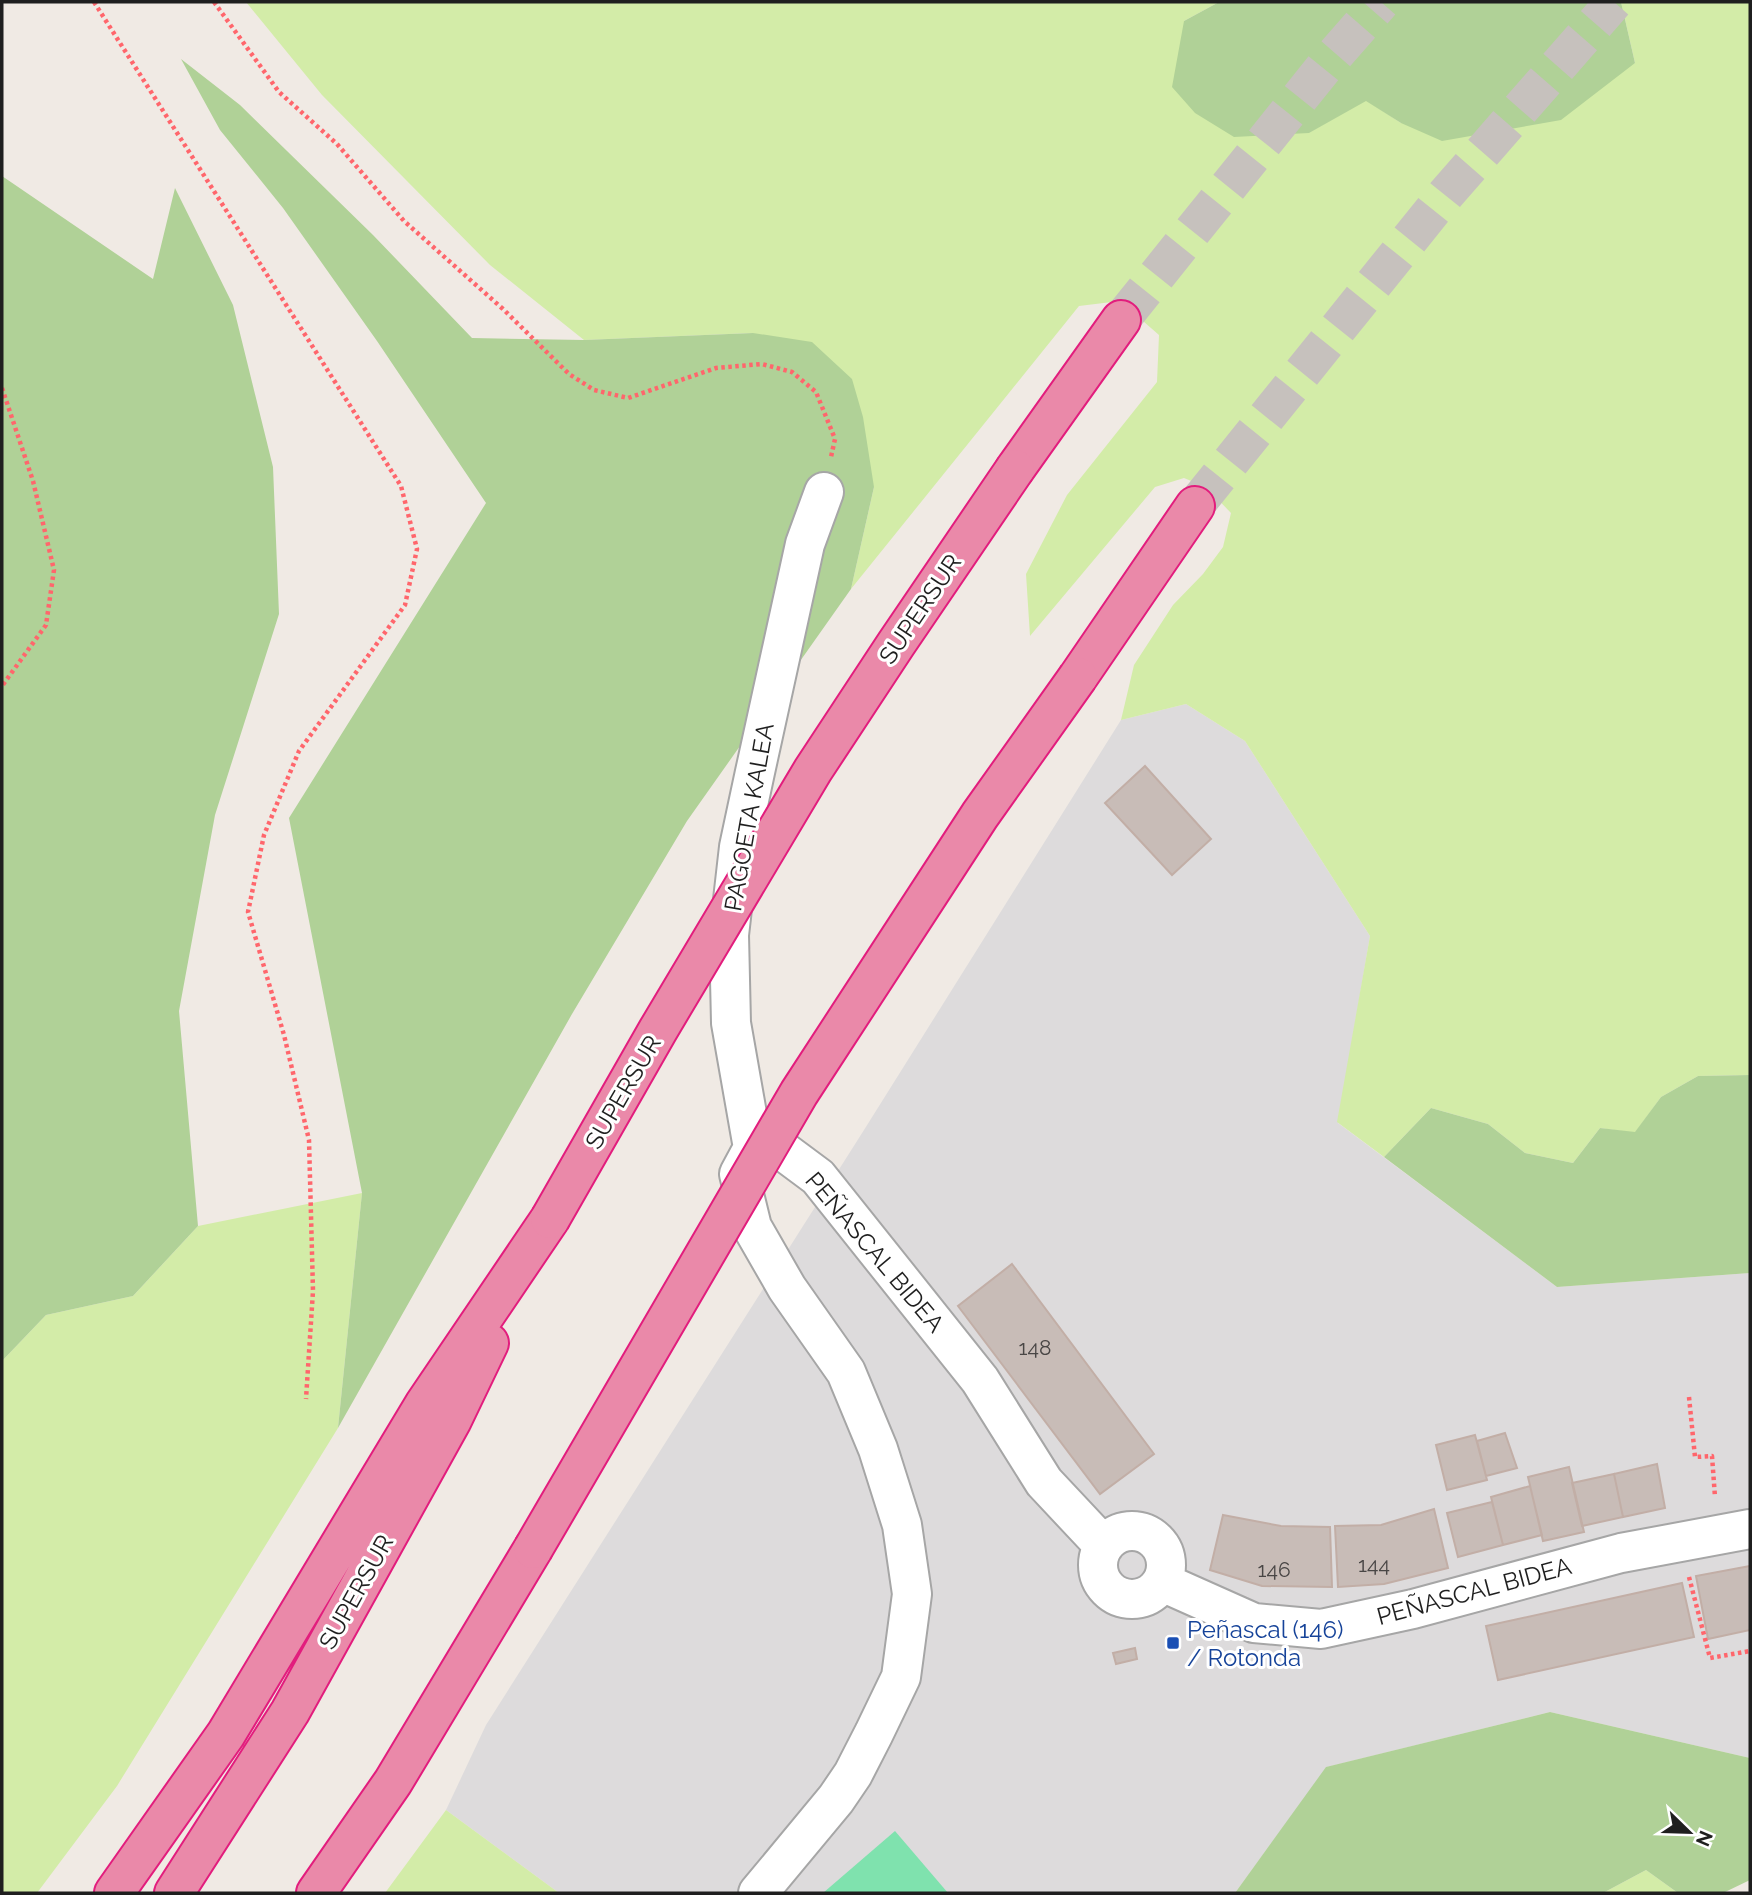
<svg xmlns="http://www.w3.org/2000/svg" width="1752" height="1895" viewBox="0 0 1752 1895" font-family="Raleway,sans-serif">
<rect width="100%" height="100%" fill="#f0eae4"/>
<!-- residential -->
<path fill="#dddbdc" d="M1186 704 1245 741 1370 936 1338 1123 1557 1287 1750 1273V1758L1550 1712 1327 1767 1235 1893H559L446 1810 486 1725 864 1130 1121 720Z"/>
<!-- grass -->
<path fill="#d3eca8" d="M246 2H1219L1184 21 1308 133 1366 100 1401 123 1635 63 1621 2H1750V1075L1698 1076 1661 1097 1635 1133 1600 1128 1573 1163 1525 1153 1488 1124 1431 1108 1384 1157 1337 1122 1370 936 1245 741 1186 704 1121 720 1134 665 1173 605 1203 574 1223 547 1231 513 1206 487 1184 478 1155 487 1030 636 1026 574 1067 495 1157 382 1159 335 1120 301 1079 306 851 589 874 487 753 333 584 340 490 265 322 95Z
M362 1193 338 1428 117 1786 37 1893H2V1361L46 1315 133 1296 198 1226Z
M446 1810 559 1893H385Z
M1646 1870 1678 1893H1603Z"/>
<!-- forest -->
<path fill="#b0d197" d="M1219 2H1621L1635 63 1561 120 1442 141 1401 123 1366 101 1309 133 1234 137 1195 113 1172 87 1184 21Z
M181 59 240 105 373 235 472 338 584 340 753 333 812 342 852 379 863 417 874 487 851 589 687 821 572 1014 338 1428 362 1193 289 818 486 503 377 341 283 208 220 130Z
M2 176 153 279 175 188 233 305 273 467 279 614 215 815 179 1011 198 1226 133 1296 46 1315 2 1361Z
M1750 1075V1273L1557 1287 1384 1157 1431 1108 1488 1124 1525 1153 1573 1163 1600 1128 1635 1132 1661 1097 1698 1076Z
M1550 1712 1750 1758V1880L1723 1893H1678L1646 1870 1603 1893H1235L1326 1767Z"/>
<!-- pitch -->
<path fill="#7fe2ae" d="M895 1831 948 1893H823Z"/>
<!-- building -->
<path fill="#c8bcb7" stroke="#c2aea6" stroke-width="2" d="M1145 766 1211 839 1172 875 1105 803Z
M1012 1264 1154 1454 1100 1494 958 1306Z
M1505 1433 1517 1468 1486 1476 1477 1441Z
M1475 1435 1487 1480 1447 1490 1436 1445Z
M1657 1464 1665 1508 1623 1517 1614 1474Z
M1569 1467 1584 1532 1543 1541 1528 1477Z
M1614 1474 1623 1517 1582 1526 1572 1483Z
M1530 1486 1542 1535 1503 1545 1491 1497Z
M1492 1502 1503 1545 1458 1557 1447 1513Z
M1434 1509 1448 1568 1384 1584 1338 1587 1335 1526 1381 1525Z
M1223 1515 1281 1526 1330 1527 1332 1587 1262 1586 1210 1570Z
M1750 1566V1630L1708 1639 1696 1576Z
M1682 1583 1694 1637 1498 1680 1486 1626Z
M1135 1648 1137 1659 1116 1664 1113 1653Z"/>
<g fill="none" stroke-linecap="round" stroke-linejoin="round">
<!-- highway-tunnel -->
<path stroke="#c6c1bd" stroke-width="38" stroke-dasharray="38 19" stroke-linecap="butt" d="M1121 320 1326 65 1381 2
M1195 506 1446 194 1614 2"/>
<defs>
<path id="minor" d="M753 1148 731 1023 729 935 739 847 755 772 805 544 824 492
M1098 1565a34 34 0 1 1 68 0a34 34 0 1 1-68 0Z
M1162 1582 1254 1623 1321 1629 1413 1609 1621 1553 1750 1529
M758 1893 836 1799 853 1774 874 1733 901 1677 912 1594 902 1525 878 1449 846 1372 787 1288 752 1227 739 1174 753 1148H779L818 1177 980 1380 1044 1482 1104 1546"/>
<path id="highway" d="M1015 469 1121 320
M1078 677 1195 506
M114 1893 226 1734 424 1405 550 1219
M174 1893 290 1712 452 1420 489 1343
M316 1893 393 1782 533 1549"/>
</defs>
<!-- minor casing -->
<use href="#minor" stroke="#a6a6a6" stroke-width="42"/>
<!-- highway casing -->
<use href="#highway" stroke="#e21d7d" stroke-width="42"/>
<!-- path -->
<path stroke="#ff666c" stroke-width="4.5" stroke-dasharray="3.5 3.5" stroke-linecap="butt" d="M94 2 401 486 417 549 405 605 299 751 264 835 248 912 284 1035 309 1140 313 1291 306 1399
M214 2 279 92 337 144 404 221 503 309 569 374 594 390 628 398 716 368 762 364 792 372 816 392 835 439 831 457
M2 388 33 481 54 570 46 625 2 686
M1689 1397 1695 1457 1712 1456 1715 1497
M1689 1577 1710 1658 1750 1651"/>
<!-- minor -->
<use href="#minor" stroke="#fff" stroke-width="38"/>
<!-- highway -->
<use href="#highway" stroke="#ea89a9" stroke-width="38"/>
<defs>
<path id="highway-bridge" d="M550 1219 658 1030 813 770 896 644 1015 469
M533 1549 799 1093 980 815 1078 677"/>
</defs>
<!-- highway-bridge casing -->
<use href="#highway-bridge" stroke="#e21d7d" stroke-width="42" stroke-linecap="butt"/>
<!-- highway-bridge -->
<use href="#highway-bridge" stroke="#ea89a9" stroke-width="38"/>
</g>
<!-- markers -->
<rect fill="#1a4fb4" stroke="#fff" stroke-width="2.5" x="1166" y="1636" width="14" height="14" rx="3.5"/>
<g text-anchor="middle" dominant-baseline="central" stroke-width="6" stroke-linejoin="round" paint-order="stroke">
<!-- number labels -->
<g font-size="21" fill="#494645">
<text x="1035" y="1347">148</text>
<text x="1374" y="1564">144</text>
<text x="1274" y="1569">146</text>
</g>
<!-- street labels -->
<g font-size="24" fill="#1f1f1f" stroke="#fff">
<text transform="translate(920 609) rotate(-56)">SUPERSUR</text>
<text transform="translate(749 817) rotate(-80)">PAGOETA KALEA</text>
<text transform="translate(623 1092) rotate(-60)">SUPERSUR</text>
<text transform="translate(875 1252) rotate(50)">PEÑASCAL BIDEA</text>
<text transform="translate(1474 1591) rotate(-15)">PEÑASCAL BIDEA</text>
<text transform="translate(356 1592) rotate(-61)">SUPERSUR</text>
</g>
<!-- transit labels -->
<g font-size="24" fill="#164399" stroke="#fff" text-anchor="start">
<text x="1187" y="1629">Peñascal (146)<tspan x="1187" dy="28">/ Rotonda</tspan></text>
</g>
</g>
<!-- border -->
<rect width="1752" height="1895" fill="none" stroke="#1f1f1f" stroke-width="7"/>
<!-- north arrow -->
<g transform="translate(1689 1832) rotate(113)" stroke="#ffffff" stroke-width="5" paint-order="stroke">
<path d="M0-5L12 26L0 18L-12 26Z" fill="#1f1f1f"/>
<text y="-10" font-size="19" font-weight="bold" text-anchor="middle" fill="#1f1f1f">N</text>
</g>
</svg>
